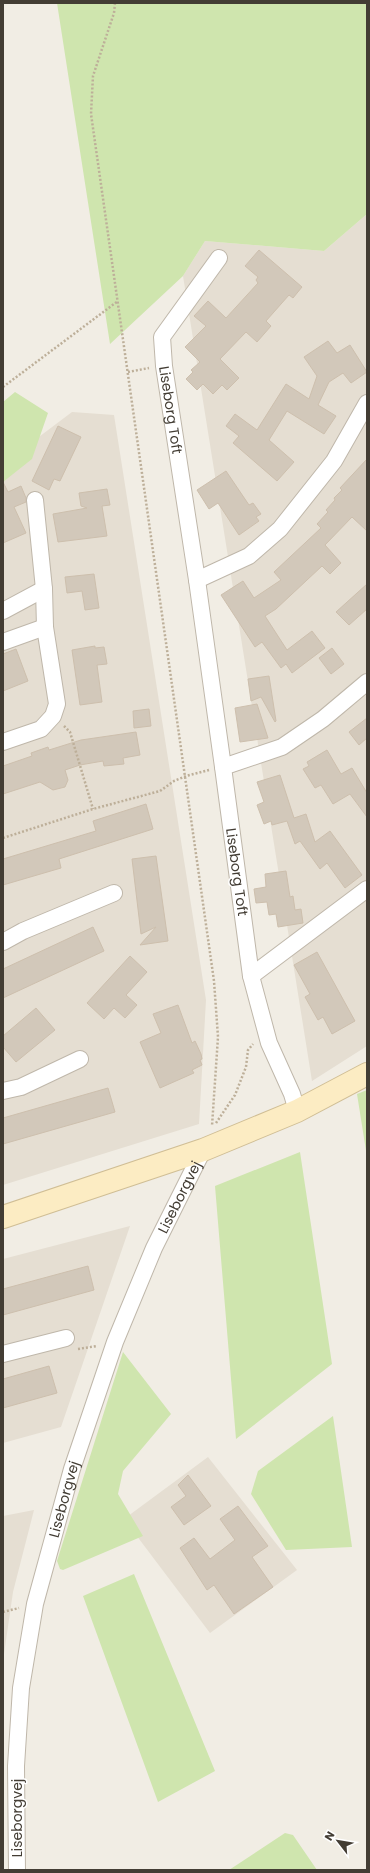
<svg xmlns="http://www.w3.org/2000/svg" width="370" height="1873" viewBox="0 0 370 1873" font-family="Poppins,sans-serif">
<rect width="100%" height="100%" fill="#f1ede4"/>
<!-- residential -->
<path fill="#e5ded2" d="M367 214V1046L312 1081 183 276 205 241 324 251Z
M72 412 114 415 206 1000 199 1124 3 1185V464Z
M130 1226 61 1427 3 1443V1259Z
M208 1457 297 1570 210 1633 124 1519Z
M34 1510 13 1592 3 1661V1516Z"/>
<!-- green -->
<path fill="#cfe5ae" d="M57 3H367V214L324 251 205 241 183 276 110 344Z
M15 392 48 413 32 459 3 482V402Z
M367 1090V1157L357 1094Z
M300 1152 332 1364 236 1439 215 1186Z
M123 1352 171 1414 123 1471 118 1494 143 1536 63 1570 60 1569 57 1561Z
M333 1416 352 1547 286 1550 251 1494 258 1471Z
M134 1574 215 1771 158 1802 83 1596Z
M285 1833 293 1835 317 1870H229Z"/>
<!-- building -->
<path fill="#d2c8ba" stroke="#cdbfad" d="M259 250 302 287 293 298 289 295 266 321 271 326 257 342 246 332 220 359 239 378 227 390 222 385 213 394 203 384 197 390 186 379 193 372 191 370 200 362 185 347 206 326 194 316 208 301 226 318 258 283 256 280 258 277 245 266Z
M328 341 337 353 350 345 367 372 351 383 343 373 329 382 318 405 336 416 324 434 287 411 269 440 294 462 277 481 233 443 239 436 226 426 235 414 257 430 286 384 309 399 317 376 304 357Z
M58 426 81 437 60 481 54 479 49 490 32 481Z
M367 459V531L352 517 325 545 341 563 330 574 322 566 276 609 265 616 287 650 312 631 325 648 292 673 286 664 281 668 262 642 255 647 221 595 243 581 254 598 281 580 274 572 321 528 317 524 328 512 326 510 335 500 334 498 342 490 340 488Z
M226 471 249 505 253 503 261 514 256 517 259 521 239 535 218 503 209 509 197 490Z
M3 482 8 492 21 486 26 498V502L14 507 26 533 3 543Z
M107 489 110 505 102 506 107 536 58 542 53 514 87 508 81 506 79 493Z
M94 574 99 608 85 610 82 591 67 593 65 577Z
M367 584V609L349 625 336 612Z
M95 646V648L104 647 107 664 97 665 102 702 80 705 72 650Z
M332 648 344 664 331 674 319 658Z
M16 649 28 681 3 691V654Z
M269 676 276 721 275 722 261 697 251 701 248 679Z
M257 704 268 738 240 742 235 708Z
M149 709 151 726 134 728 133 711Z
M367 718V738L359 745 349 732Z
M136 732 140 755 123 758 124 764 104 766 103 761 80 765 65 770 68 780 65 787 53 790 40 782 3 794V766L32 756 31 753 48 747 49 750 81 740Z
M327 750 341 774 352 768 367 793V817L350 794 333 804 321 785 315 788 303 769 309 766 307 762Z
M280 775 294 818 306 814 315 842 330 831 362 875 345 888 327 863 320 869 300 841 295 844 287 821 272 825 271 821 264 824 257 805 264 802 257 782Z
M146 804 153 829 59 859 61 868 3 885V859L96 831 93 821Z
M156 856 168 941 140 945 156 927 141 934 132 859Z
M286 871 290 897 293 896 295 910 301 909 303 923 278 927 276 914 269 915 267 902 256 903 254 889 266 887 265 874Z
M93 927 104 951 3 998V969Z
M317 952 355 1021 332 1034 323 1017 318 1020 305 997 310 994 294 965Z
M130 956 147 972 126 995 137 1005 125 1018 114 1008 104 1019 87 1003Z
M178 1005 192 1043 195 1041 201 1054 202 1059 200 1060 202 1065 192 1070 194 1073 160 1088 140 1042 161 1033 153 1014Z
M36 1008 55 1030 16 1062 3 1047V1036Z
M108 1088 115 1112 3 1144V1118Z
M88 1266 94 1290 3 1315V1289Z
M49 1366 57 1393 3 1408V1379Z
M188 1475 211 1506 184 1525 171 1507 186 1496 178 1485Z
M238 1506 268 1546 252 1557 273 1587 234 1614 214 1585 207 1590 180 1548 194 1538 210 1559 235 1540 220 1519Z"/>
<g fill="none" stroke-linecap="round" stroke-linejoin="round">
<defs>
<g id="street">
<path id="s1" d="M219 258 162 337 164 366 197 580 223 767"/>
<path d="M197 580 249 556 280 529 334 461 367 403"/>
<path d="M3 611 44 589"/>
<path d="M3 642 45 627"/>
<path d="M3 742 41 729 53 716 57 704 45 627 44 589 35 500"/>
<path d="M3 942 23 931 114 893"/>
<path d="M251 976 223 767 282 747 323 719 367 682"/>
<path d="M3 1091 21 1087 80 1059"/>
<path d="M297 1111 292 1094 269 1043 251 976 367 889"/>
<path d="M3 1354 66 1338"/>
<path id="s2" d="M17 1870 16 1766 21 1688 35 1604 72 1469 115 1342 154 1248 203 1150"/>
</g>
<path id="secondary" d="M3 1217 203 1150 297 1111 367 1074"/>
</defs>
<!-- street casing -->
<use href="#street" stroke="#bfb7aa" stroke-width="18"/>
<!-- secondary casing -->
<use href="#secondary" stroke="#d0be95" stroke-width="24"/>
<!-- path -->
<path stroke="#bdaf99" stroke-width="2.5" stroke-dasharray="2 2" stroke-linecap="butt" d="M115 3 114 13 93 76 91 114 214 981 218 1037 212 1126
M128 372 149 368
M3 387 118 301
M64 726 70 732 93 809
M3 838 93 809 160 791 174 781 186 776 209 770
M216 1123 235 1095 246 1067 248 1050 253 1044
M78 1349 97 1346
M3 1612 19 1608"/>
<!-- street -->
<use href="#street" stroke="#fff" stroke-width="16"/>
<!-- secondary -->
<use href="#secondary" stroke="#fcecc3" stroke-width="22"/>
</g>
<g text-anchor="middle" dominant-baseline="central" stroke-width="3" stroke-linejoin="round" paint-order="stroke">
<!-- street labels -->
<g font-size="14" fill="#433d34" stroke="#fff">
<text stroke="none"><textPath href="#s1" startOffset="171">Liseborg Toft</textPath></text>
<text transform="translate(237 872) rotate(82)">Liseborg Toft</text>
<text stroke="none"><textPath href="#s2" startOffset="700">Liseborgvej</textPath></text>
<text stroke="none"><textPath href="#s2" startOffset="376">Liseborgvej</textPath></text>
<text transform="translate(17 1818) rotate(-90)">Liseborgvej</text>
</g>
</g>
<!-- border -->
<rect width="370" height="1873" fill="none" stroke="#433d34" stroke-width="8"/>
<!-- north arrow -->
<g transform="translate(338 1841) rotate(301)" stroke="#ffffff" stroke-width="3" paint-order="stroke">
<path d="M0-3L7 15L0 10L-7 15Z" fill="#433d34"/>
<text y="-6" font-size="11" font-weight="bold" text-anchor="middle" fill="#433d34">N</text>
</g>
</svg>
